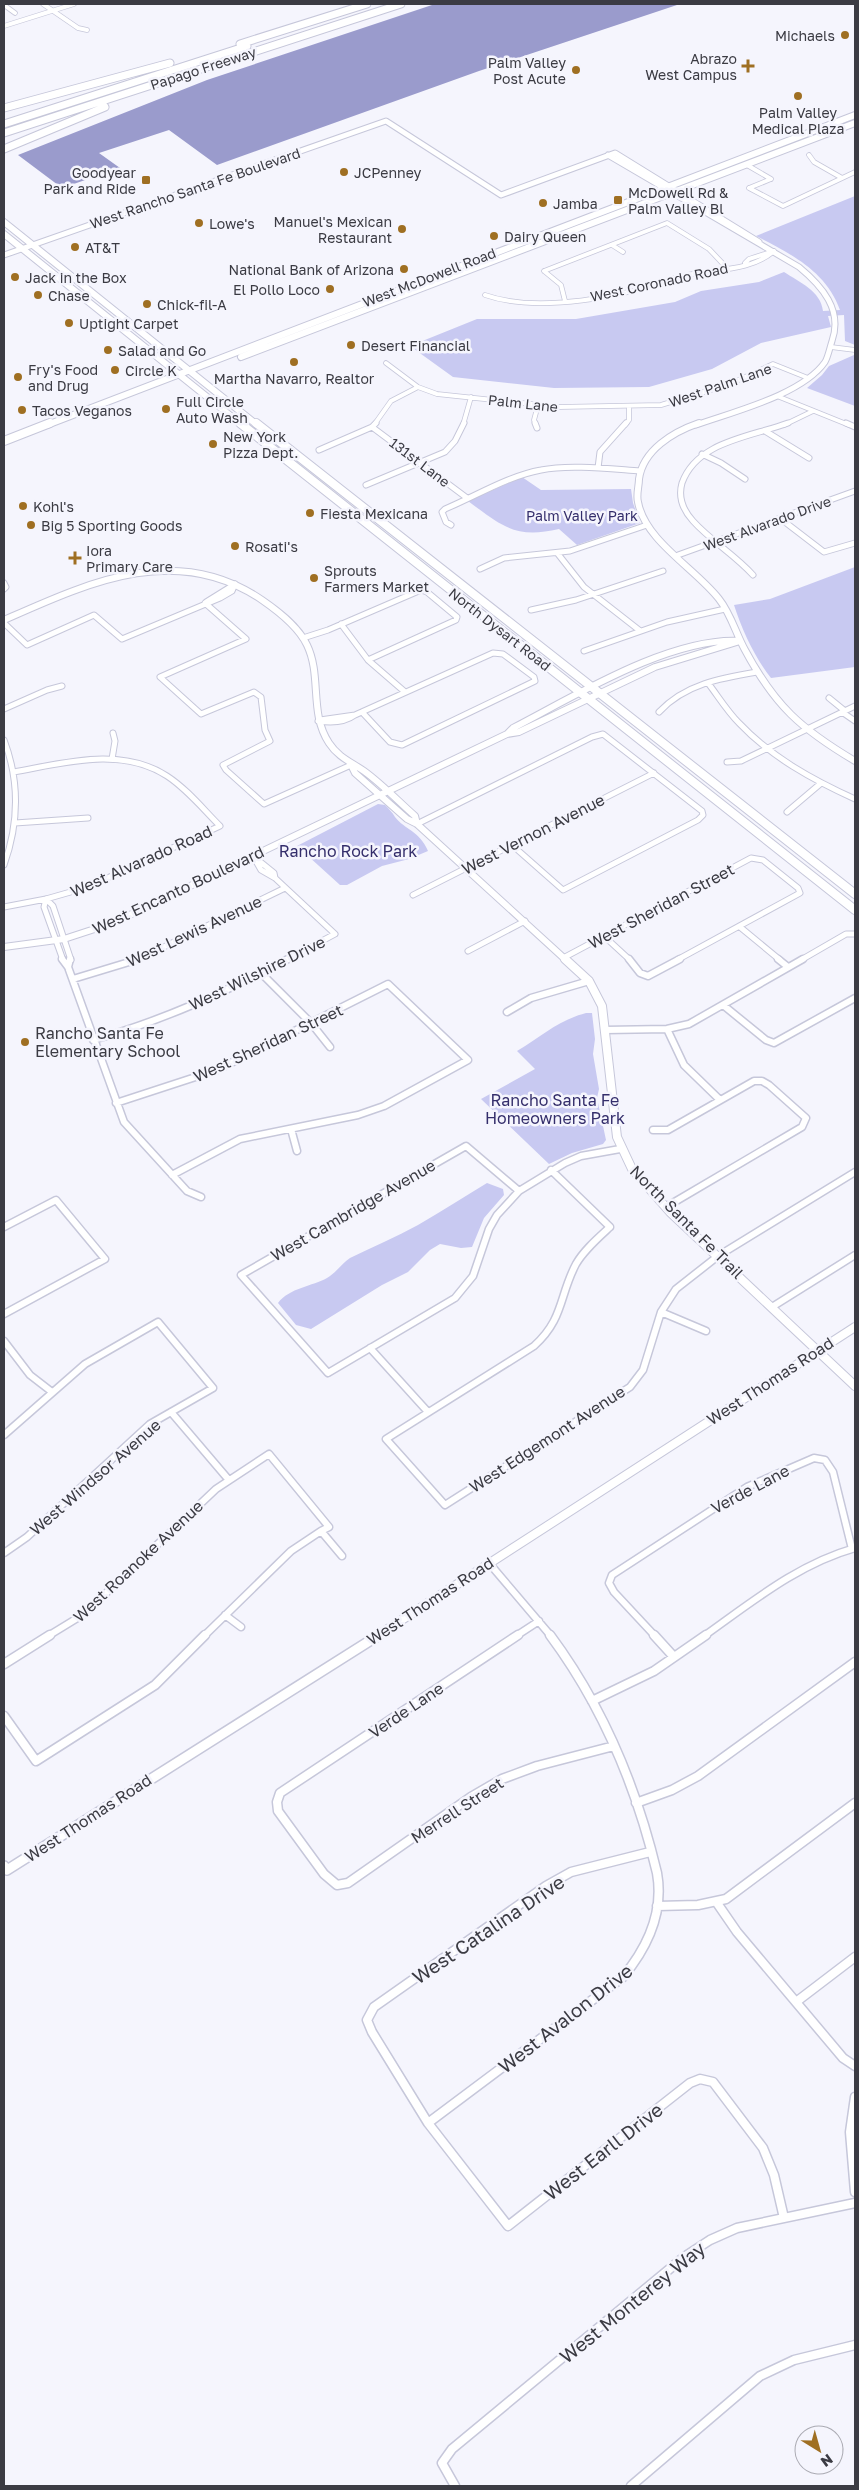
<svg xmlns="http://www.w3.org/2000/svg" width="859" height="2490" viewBox="0 0 859 2490" font-family="'Golos Text',sans-serif">
<rect width="100%" height="100%" fill="#f5f5fd"/>
<!-- green -->
<path fill="#c8c9f1" d="M855 196V345L845 341 844 315 828 316 831 327 761 343 712 369 649 387 554 388 453 377 410 346 477 319H576L675 302 701 291 759 282 784 272C799 282 821 291 823 311L840 310C826 271 791 254 756 236Z
M855 352V406L807 388 822 375 829 366 854 355Z
M522 477 541 490 631 489 633 503 640 523 577 545 559 529C515 539 502 526 468 501Z
M855 567V667L771 678C755 658 742 630 734 605L770 599Z
M378 804 385 805C389 809 392 812 395 817 405 830 419 830 428 851L409 859 382 866 347 885H340L297 846Z
M586 1013H592L595 1039 593 1054 599 1089 597 1098 606 1140 603 1144 572 1153 549 1164 481 1099 535 1069 517 1051C543 1036 556 1021 586 1013Z
M487 1183 503 1189 504 1195 484 1218 472 1247 461 1248 440 1244 430 1250 408 1272 382 1285 311 1329 296 1325 278 1303C289 1288 313 1286 327 1278 336 1273 342 1263 350 1258 372 1247 396 1237 418 1225 442 1211 464 1197 487 1183Z"/>
<!-- water -->
<path fill="#9a9bcc" d="M435 4H680L479 71 217 165 169 130 99 153 120 168 62 188 18 155 207 80Z"/>
<g fill="none" stroke-linecap="round" stroke-linejoin="round">
<defs>
<path id="minor-far3" d="M43 4 78 28 87 30
M4 5 15 13
M4 26 74 4
M809 155 814 162 842 178
M747 165 771 179
M749 188 783 206 855 172
M749 188 771 179
M612 245 623 252
M745 263 749 259 774 251
M544 271 667 223 709 249 727 268
M544 271 561 285 565 301
M485 295C528 310 584 302 628 292 648 287 667 279 687 275 715 269 752 271 774 251
M831 347 855 350
M386 363 418 387 437 394 559 407 661 405 730 384 773 364 808 378
M777 396 849 425
M374 425 391 401 418 387
M463 425 471 397
M536 425 534 420 538 405
M625 425 629 420V406
M784 425 813 411"/>
<path id="minor-far2" d="M535 423 537 428
M846 423 855 427
M372 427 467 498
M765 431 809 458
M319 450 372 427 376 423
M702 454 721 463 745 479
M598 468 600 452 626 423
M366 485 445 452 455 441 464 423
M781 519 824 552 855 543
M451 525 446 522 442 512 445 509C476 496 508 476 541 470 569 464 611 469 640 471
M558 554 584 587 639 630
M678 555 855 491
M480 569 504 558 570 551 647 525
M753 575C735 555 711 541 693 521 683 510 678 497 682 483 697 441 751 437 788 423
M4 583 6 587 4 589
M206 602 235 584
M205 603 246 639 160 677 201 714 254 692 261 697 265 730 270 741 223 765 226 770 264 804 351 765
M531 610 576 600 663 571
M4 623 27 645 94 615 122 639 220 598 232 591 235 584
M341 624 368 660 405 692
M303 638 328 630 421 590 427 592 457 617 456 620 368 660
M584 651 667 622 725 609
M708 683C718 696 727 711 739 723 771 757 813 780 855 799
M829 698 845 711
M4 709 47 690 62 686
M659 712C685 684 721 678 757 672
M842 712 855 721
M320 720 355 715
M318 721C331 723 344 723 355 715L493 653 503 654 534 677 535 681 402 745 390 742 362 712
M4 740C20 782 19 823 4 865
M112 759 115 741 113 733
M727 762 741 761 855 706
M787 812 820 784
M15 823 88 818
M417 824 592 737 603 734 702 811 703 815 698 820 563 890 512 845
M253 856 261 870 275 878
M253 856 274 873 275 878 335 934 286 960
M413 895 654 773
M46 899 44 907 63 960
M46 899 53 906 71 960
M4 907 46 899 88 887 220 826C203 809 187 789 167 776 121 746 64 763 14 772
M740 927 780 960
M605 937 630 960
M468 951 525 921
M565 957 751 858 763 860 798 888 800 893 677 960
M137 960 285 888
M801 960 846 934H855"/>
<path id="minor-far1" d="M62 959 68 967 124 1122 187 1191 201 1197
M629 959 640 973 648 976 680 959
M778 959 788 967
M68 967 70 959
M261 973 311 1023 330 1047
M73 979 139 959
M723 1005 766 1040 774 1043 855 998
M507 1012 531 998 589 981
M667 1029 684 1065 720 1100
M605 1030 667 1029 689 1024 803 959
M93 1040C162 1021 225 992 288 959
M116 1103 217 1070 388 984 468 1060 384 1106 358 1115 240 1139 172 1175
M291 1129 297 1151
M653 1130H668L754 1081H762L769 1085 806 1118 802 1127 666 1207
M466 1146 519 1191 497 1215 489 1229 473 1276 455 1298 328 1373 241 1275Z
M551 1170 610 1227C598 1238 584 1250 576 1264 559 1296 564 1319 534 1346L386 1439 445 1505 630 1387 643 1370 661 1312 676 1289 718 1256 855 1172
M519 1191 565 1163 581 1156 620 1149
M4 1227 56 1200 105 1259 4 1314
M772 1307 855 1255
M661 1312 706 1331
M4 1341 30 1375 52 1392
M370 1348 428 1412
M171 1412 228 1479
M4 1435 85 1364 158 1322 213 1388 150 1424 27 1537 4 1553
M489 1563 551 1636
M225 1615 241 1627
M48 1636 84 1614 216 1489 269 1454 329 1527 321 1531 342 1556
M204 1636 291 1551 321 1531
M516 1636 539 1621
M655 1636 614 1592 609 1583 612 1575 747 1487 814 1458 825 1460 833 1472 852 1549
M704 1636C752 1602 798 1564 855 1548"/>
<path id="minor" d="M518 1635 280 1793 277 1802 278 1811 324 1874 337 1885 348 1883 471 1797 502 1779 537 1766 614 1746
M654 1635 674 1657
M4 1664 50 1635
M592 1701 654 1671 706 1635
M4 1716 36 1761 155 1685 205 1635
M636 1803 672 1790 698 1776 855 1662
M650 1852 571 1872 546 1886 374 2007 367 2020 372 2032 428 2123 508 2226 690 2083 700 2079 713 2082 763 2148 774 2175 784 2218
M717 1903 737 1932 843 2058 855 2066
M657 1906 698 1905 726 1899 855 1803
M796 2002 855 1957
M855 2097 850 2132 855 2192
M428 2123 623 1977C647 1948 664 1912 657 1873 637 1789 602 1705 550 1635
M455 2486 442 2463 452 2449 684 2257 710 2240 737 2228 855 2203
M631 2486 760 2376 794 2360 855 2345"/>
<path id="tertiary-far3" d="M608 155 799 267C822 286 843 310 832 341 830 347 828 357 825 362 802 395 732 412 696 425
M4 255 386 121 501 195 615 153 759 242"/>
<path id="tertiary-far2" d="M699 423C673 432 643 450 639 479 639 486 636 495 638 502 645 541 696 569 719 599 731 614 736 634 745 650 775 706 801 729 855 761
M4 620C88 583 176 541 262 600 278 611 298 626 307 645 322 676 309 713 329 743 338 757 351 762 364 771 382 784 398 801 415 816L417 824
M507 734 513 728C575 696 670 637 740 641
M351 765 355 773 407 819 417 824 566 960
M4 947 64 939 113 923 507 734 519 732 655 667 740 641"/>
<path id="tertiary-far1" d="M565 959 589 981 602 1006 617 1137 632 1169 670 1212 855 1386
M377 1636 855 1327"/>
<path id="tertiary" d="M4 1866 7 1870 379 1635"/>
<path id="primary-far1" d="M4 222 257 425
M4 234 242 425
M241 357 855 123
M47 425 855 115"/>
<path id="primary" d="M240 423 855 910
M256 423 855 894
M4 441 50 423"/>
<path id="motorway" d="M240 44 367 4
M4 108 170 63
M4 124 247 46
M4 133 401 4
M4 149 105 107"/>
</defs>
<!-- minor-far3 casing -->
<use href="#minor-far3" stroke="#c6c7da" stroke-width="5.5"/>
<!-- minor-far2 casing -->
<use href="#minor-far2" stroke="#c6c7da" stroke-width="7"/>
<!-- minor-far1 casing -->
<use href="#minor-far1" stroke="#c6c7da" stroke-width="9"/>
<!-- minor casing -->
<use href="#minor" stroke="#c6c7da" stroke-width="11"/>
<!-- tertiary-far3 casing -->
<use href="#tertiary-far3" stroke="#c6c7da" stroke-width="7"/>
<!-- tertiary-far2 casing -->
<use href="#tertiary-far2" stroke="#c6c7da" stroke-width="8"/>
<!-- tertiary-far1 casing -->
<use href="#tertiary-far1" stroke="#c6c7da" stroke-width="10"/>
<!-- tertiary casing -->
<use href="#tertiary" stroke="#c6c7da" stroke-width="12"/>
<!-- primary-far1 casing -->
<use href="#primary-far1" stroke="#c6c7da" stroke-width="8"/>
<!-- primary casing -->
<use href="#primary" stroke="#c6c7da" stroke-width="10"/>
<!-- motorway casing -->
<use href="#motorway" stroke="#c6c7da" stroke-width="9"/>
<!-- minor-far3 -->
<use href="#minor-far3" stroke="#fff" stroke-width="4"/>
<!-- minor-far2 -->
<use href="#minor-far2" stroke="#fff" stroke-width="5"/>
<!-- minor-far1 -->
<use href="#minor-far1" stroke="#fff" stroke-width="6"/>
<!-- minor -->
<use href="#minor" stroke="#fff" stroke-width="8"/>
<!-- tertiary-far3 -->
<use href="#tertiary-far3" stroke="#fff" stroke-width="5"/>
<!-- tertiary-far2 -->
<use href="#tertiary-far2" stroke="#fff" stroke-width="6"/>
<!-- tertiary-far1 -->
<use href="#tertiary-far1" stroke="#fff" stroke-width="8"/>
<!-- tertiary -->
<use href="#tertiary" stroke="#fff" stroke-width="9"/>
<!-- primary-far1 -->
<use href="#primary-far1" stroke="#fff" stroke-width="6"/>
<!-- primary -->
<use href="#primary" stroke="#fff" stroke-width="8"/>
<!-- motorway -->
<use href="#motorway" stroke="#fff" stroke-width="7"/>
</g>
<!-- markers -->
<g fill="#9f6f22" stroke="#f5f5fd" stroke-width="2">
<circle cx="845" cy="35" r="5"/>
<path d="M745.5 58.5h5v5h5v5h-5v5h-5v-5h-5v-5h5z"/>
<circle cx="576" cy="70" r="5"/>
<circle cx="798" cy="96" r="5"/>
<circle cx="344" cy="172" r="5"/>
<rect x="141" y="175" width="10" height="10" rx="2.5"/>
<rect x="613" y="195" width="10" height="10" rx="2.5"/>
<circle cx="543" cy="203" r="5"/>
<circle cx="199" cy="223" r="5"/>
<circle cx="402" cy="229" r="5"/>
<circle cx="494" cy="236" r="5"/>
<circle cx="75" cy="247" r="5"/>
<circle cx="404" cy="269" r="5"/>
<circle cx="15" cy="277" r="5"/>
<circle cx="330" cy="289" r="5"/>
<circle cx="38" cy="295" r="5"/>
<circle cx="147" cy="304" r="5"/>
<circle cx="69" cy="323" r="5"/>
<circle cx="351" cy="345" r="5"/>
<circle cx="108" cy="350" r="5"/>
<circle cx="294" cy="362" r="5"/>
<circle cx="115" cy="370" r="5"/>
<circle cx="18" cy="377" r="5"/>
<circle cx="166" cy="409" r="5"/>
<circle cx="22" cy="410" r="5"/>
<circle cx="213" cy="444" r="5"/>
<circle cx="23" cy="506" r="5"/>
<circle cx="310" cy="513" r="5"/>
<circle cx="31" cy="525" r="5"/>
<circle cx="235" cy="546" r="5"/>
<path d="M72.5 550.5h5v5h5v5h-5v5h-5v-5h-5v-5h5z"/>
<circle cx="314" cy="578" r="5"/>
<circle cx="25" cy="1042" r="5"/>
</g>
<g text-anchor="middle" dominant-baseline="central" stroke-width="5" stroke-linejoin="round" paint-order="stroke">
<!-- far-poi labels -->
<g font-size="14" fill="#3b3b43" stroke="#f5f5fd" text-anchor="start">
<text x="835" y="35" text-anchor="end">Michaels</text>
<text x="737" y="58" text-anchor="end">Abrazo<tspan x="737" dy="16">West Campus</tspan></text>
<text x="566" y="62" text-anchor="end">Palm Valley<tspan x="566" dy="16">Post Acute</tspan></text>
<text x="798" y="112" text-anchor="middle">Palm Valley<tspan x="798" dy="16">Medical Plaza</tspan></text>
<text x="136" y="172" text-anchor="end">Goodyear<tspan x="136" dy="16">Park and Ride</tspan></text>
<text x="354" y="172">JCPenney</text>
<text x="628" y="192">McDowell Rd &amp;<tspan x="628" dy="16">Palm Valley Bl</tspan></text>
<text x="553" y="203">Jamba</text>
<text x="392" y="221" text-anchor="end">Manuel's Mexican<tspan x="392" dy="16">Restaurant</tspan></text>
<text x="209" y="223">Lowe's</text>
<text x="504" y="236">Dairy Queen</text>
<text x="85" y="247">AT&amp;T</text>
<text x="394" y="269" text-anchor="end">National Bank of Arizona</text>
<text x="25" y="277">Jack in the Box</text>
<text x="320" y="289" text-anchor="end">El Pollo Loco</text>
<text x="48" y="295">Chase</text>
<text x="157" y="304">Chick-fil-A</text>
<text x="79" y="323">Uptight Carpet</text>
<text x="361" y="345">Desert Financial</text>
<text x="118" y="350">Salad and Go</text>
<text x="28" y="369">Fry's Food<tspan x="28" dy="16">and Drug</tspan></text>
<text x="125" y="370">Circle K</text>
<text x="294" y="378" text-anchor="middle">Martha Navarro, Realtor</text>
<text x="176" y="401">Full Circle<tspan x="176" dy="16">Auto Wash</tspan></text>
<text x="32" y="410">Tacos Veganos</text>
<text x="223" y="436">New York<tspan x="223" dy="16">Pizza Dept.</tspan></text>
<text x="33" y="506">Kohl's</text>
<text x="320" y="513">Fiesta Mexicana</text>
<text x="41" y="525">Big 5 Sporting Goods</text>
<text x="245" y="546">Rosati's</text>
<text x="86" y="550">Iora<tspan x="86" dy="16">Primary Care</tspan></text>
<text x="324" y="570">Sprouts<tspan x="324" dy="16">Farmers Market</tspan></text>
</g>
<!-- far-street labels -->
<g font-size="14" fill="#3b3b43" stroke="#f5f5fd">
<text transform="translate(203 68) rotate(-18)">Papago Freeway</text>
<text transform="translate(195 188) rotate(-19)">West Rancho Santa Fe Boulevard</text>
<text transform="translate(429 277) rotate(-21)">West McDowell Road</text>
<text transform="translate(659 282) rotate(-12)">West Coronado Road</text>
<text transform="translate(720 385) rotate(-19)">West Palm Lane</text>
<text transform="translate(523 403) rotate(6)">Palm Lane</text>
<text transform="translate(420 462) rotate(37)">131st Lane</text>
<text transform="translate(767 523) rotate(-20)">West Alvarado Drive</text>
<text transform="translate(500 629) rotate(38)">North Dysart Road</text>
</g>
<!-- far-park labels -->
<g font-size="14" fill="#342e6b" stroke="#f5f5fd">
<text x="582" y="515">Palm Valley Park</text>
</g>
<!-- street labels -->
<g font-size="16" fill="#3b3b43" stroke="#f5f5fd">
<text transform="translate(533 834) rotate(-27)">West Vernon Avenue</text>
<text transform="translate(141 861) rotate(-24)">West Alvarado Road</text>
<text transform="translate(178 890) rotate(-25)">West Encanto Boulevard</text>
<text transform="translate(661 906) rotate(-28)">West Sheridan Street</text>
<text transform="translate(194 931) rotate(-25)">West Lewis Avenue</text>
<text transform="translate(257 973) rotate(-26)">West Wilshire Drive</text>
<text transform="translate(268 1043) rotate(-25)">West Sheridan Street</text>
<text transform="translate(353 1210) rotate(-30)">West Cambridge Avenue</text>
<text transform="translate(687 1222) rotate(45)">North Santa Fe Trail</text>
<text transform="translate(770 1381) rotate(-33)">West Thomas Road</text>
<text transform="translate(547 1439) rotate(-33)">West Edgemont Avenue</text>
<text transform="translate(95 1477) rotate(-41)">West Windsor Avenue</text>
<text transform="translate(750 1489) rotate(-28)">Verde Lane</text>
<text transform="translate(138 1561) rotate(-43)">West Roanoke Avenue</text>
<text transform="translate(430 1601) rotate(-33)">West Thomas Road</text>
<text transform="translate(406 1710) rotate(-34)">Verde Lane</text>
<text transform="translate(457 1810) rotate(-33)">Merrell Street</text>
<text transform="translate(88 1818) rotate(-33)">West Thomas Road</text>
</g>
<!-- park labels -->
<g font-size="16" fill="#342e6b" stroke="#f5f5fd">
<text x="348" y="851">Rancho Rock Park</text>
<text x="555" y="1100">Rancho Santa Fe<tspan x="555" dy="18">Homeowners Park</tspan></text>
</g>
<!-- poi labels -->
<g font-size="16" fill="#3b3b43" stroke="#f5f5fd" text-anchor="start">
<text x="35" y="1033">Rancho Santa Fe<tspan x="35" dy="18">Elementary School</tspan></text>
</g>
<!-- near-street labels -->
<g font-size="19" fill="#3b3b43" stroke="#f5f5fd">
<text transform="translate(488 1929) rotate(-34)">West Catalina Drive</text>
<text transform="translate(565 2018) rotate(-38)">West Avalon Drive</text>
<text transform="translate(603 2151) rotate(-38)">West Earll Drive</text>
<text transform="translate(632 2302) rotate(-39)">West Monterey Way</text>
</g>
</g>
<!-- border -->
<rect width="859" height="2490" fill="none" stroke="#3b3b43" stroke-width="10"/>
<!-- north arrow -->
<g transform="translate(819 2450) rotate(143)"><circle r="24" fill="#f5f5fd" stroke="#ababb3"/>
<path d="M0-4L9 19L0 12L-9 19Z" fill="#9f6f22"/>
<text y="-8" font-size="14" font-weight="bold" text-anchor="middle" fill="#3b3b43">N</text>
</g>
</svg>
